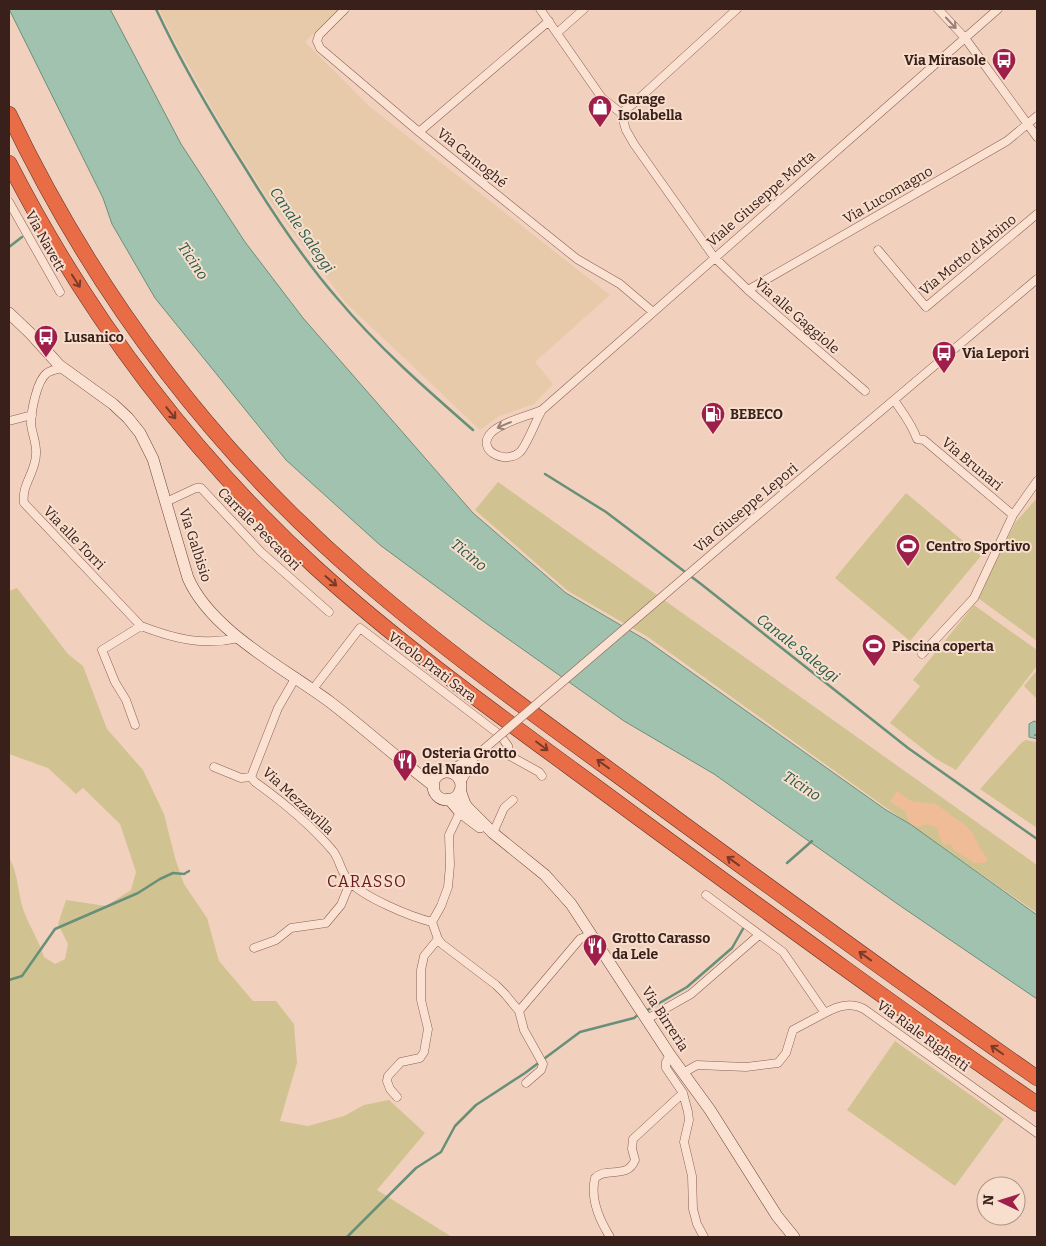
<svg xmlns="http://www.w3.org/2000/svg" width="1046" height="1246" viewBox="0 0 1046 1246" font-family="Bitter,serif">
<rect width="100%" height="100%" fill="#f1d1bd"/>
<!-- farmland -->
<path fill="#e7caaa" d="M159 9H339L305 42 370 107 610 295 535 362 553 384 534 404 499 416 480 430 345 302 269 200 227 135 173 38Z"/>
<!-- green -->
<path fill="#d0c391" d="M498 482 1037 865V913L885 807 648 637 568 591 475 510Z
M906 493 981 556 910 641 835 578Z
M1037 498V641L978 598 1015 523Z
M17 588 68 654 83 666 107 729 143 770 164 814 175 858 184 884 207 918 219 961 253 1001H276L294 1024 297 1063 280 1121 308 1126 344 1116 364 1105 389 1100 425 1133 377 1190 452 1237H9V857C20 878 17 894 25 914 31 929 39 941 44 957L55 964 65 959 68 944 58 924 66 900 106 906 131 890 136 872 120 824 83 788 76 794 48 768 9 754V591Z
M974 605 1037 650V666L956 770 936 759 890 723 920 686 913 680Z
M1037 670V699L1024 686Z
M1026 740 1037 742V828L980 789 1022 742Z
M895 1041 1004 1119 955 1186 847 1110Z"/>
<!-- sand -->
<path fill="#f0bc98" d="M897 791 911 801 936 804 966 826 972 832 981 850 988 860 984 863H975L955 851 950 844 944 845 939 837 938 828 927 824 918 827 910 824 905 811 890 802Z"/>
<!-- water -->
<path fill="#a1c2ae" stroke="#689079" d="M9 9H110L181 144 245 242 303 318 473 513 566 593 646 640 886 810 910 824 1037 915V999L899 905 714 774 624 721 487 624 380 545 286 460 155 298 112 224 103 198Z
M1034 721 1037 722V734L1034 735 1037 736V739L1029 737V724Z"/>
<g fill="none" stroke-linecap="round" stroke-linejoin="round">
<!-- stream -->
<path stroke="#689079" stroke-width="2.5" d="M156 9C182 65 214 119 247 171 274 215 303 259 337 298 378 347 426 389 473 430
M9 247 22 237
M545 474 606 512 701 584 908 748 1037 839
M787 863 812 841
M9 980 22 976 55 929 138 893 160 879 173 873 184 874 189 871
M644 1012 687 987 732 948 744 927
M347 1237 416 1168 441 1152 455 1126 476 1105 525 1073 580 1032 634 1018 639 1014"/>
<defs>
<path id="street" d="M345 9 319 35 317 41 320 48 419 132 577 259 620 284 653 312
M540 9 602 98 621 113 626 130 634 144 714 257 748 290 865 391
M938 9 965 38 1037 137
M557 33 584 9
M621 113 634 103 737 9
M419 132 549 21
M9 202 60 292
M878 250 926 307 1037 214
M748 290 1007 141 1037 116
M62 368C57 369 51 370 47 373 37 380 31 411 31 424 32 434 37 444 36 454 36 472 21 485 24 503L141 626C175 639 203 646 239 638
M894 400C903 413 912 424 917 439L924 440 1013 515 1037 481
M542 410C536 420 527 445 520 452 505 466 474 449 492 432 502 422 528 416 542 410L998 9
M9 421 32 415
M166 502 196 488H201L261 552 329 612
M733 536 1037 279
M922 654 974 598 1013 515
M296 677 278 708 251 777 255 782C283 802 310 824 333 851 340 860 341 873 349 881 363 897 411 917 432 922L438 939 442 944 496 985 505 994 519 1011 524 1030 543 1064 541 1070 526 1083
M313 689 360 628 500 735 508 746 510 756 539 772 542 776
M135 725 126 700 115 682 102 650 141 626
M214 767 241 778 251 777
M448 772 460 764 474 758
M461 783 474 758 477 755
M493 833 504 808 513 800
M706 895 783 952 825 1013C838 1006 850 1002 864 1009L1037 1133
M432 922 441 906 448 887 450 865 449 835 461 810
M254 948 276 940 291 928 326 923 341 905 350 883
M519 1011 580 939 585 937 596 950
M647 1019 691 994 759 935
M670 1055 666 1062V1068L683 1093 688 1112 689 1120 684 1142 692 1176 693 1209 697 1224 704 1237
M683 1073 697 1065 746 1067 778 1063 786 1053 793 1030 825 1013
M397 1097 390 1089 387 1081 388 1076 401 1062 420 1058 424 1052 428 1029 421 1000V970L424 956 438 939
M610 1237C600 1221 590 1198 595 1178 607 1166 627 1180 635 1160L632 1149 633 1139 683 1093"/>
<path id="secondary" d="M9 313 31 334 59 365 113 404 128 418 140 433 153 459 188 578C211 631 284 668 330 702 365 729 398 759 434 786
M433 786a14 14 0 1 1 28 0a14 14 0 1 1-28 0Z
M460 790 465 804 468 808 493 833 545 875 571 904 670 1055 710 1110 777 1216 794 1237
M449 799 460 812 480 827"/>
<path id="highway" d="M9 114C94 292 212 450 362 579 449 654 543 721 636 789 768 886 902 984 1037 1078
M9 163C87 315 189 451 315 567 415 658 531 738 640 819 771 915 903 1012 1037 1104"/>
</defs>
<!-- street casing -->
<use href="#street" stroke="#8a6055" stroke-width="9"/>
<!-- secondary casing -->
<use href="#secondary" stroke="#6c4238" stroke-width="12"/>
<!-- highway casing -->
<use href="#highway" stroke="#58302a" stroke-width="16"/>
<!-- street -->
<use href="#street" stroke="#fbe1d1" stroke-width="8"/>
<!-- secondary -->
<use href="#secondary" stroke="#fbe1d1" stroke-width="11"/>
<!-- highway -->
<use href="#highway" stroke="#e86c46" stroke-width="15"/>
<defs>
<path id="street-bridge" d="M477 755 733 536"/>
</defs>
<!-- street-bridge casing -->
<use href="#street-bridge" stroke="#8a6055" stroke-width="9" stroke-linecap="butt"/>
<!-- street-bridge -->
<use href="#street-bridge" stroke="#fbe1d1" stroke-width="8"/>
</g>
<!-- one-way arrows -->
<defs><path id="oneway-shaft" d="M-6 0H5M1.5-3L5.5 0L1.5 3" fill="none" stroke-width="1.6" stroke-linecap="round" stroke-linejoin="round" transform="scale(1.25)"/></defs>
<g stroke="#9a8076">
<use href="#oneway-shaft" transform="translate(951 23) rotate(47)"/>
<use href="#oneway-shaft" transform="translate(504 425) rotate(157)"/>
</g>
<g stroke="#763b2a">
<use href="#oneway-shaft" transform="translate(76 281) rotate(57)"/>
<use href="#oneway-shaft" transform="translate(171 413) rotate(51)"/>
<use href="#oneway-shaft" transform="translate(331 581) rotate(41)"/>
<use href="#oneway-shaft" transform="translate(542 746) rotate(37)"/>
<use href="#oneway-shaft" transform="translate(603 764) rotate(-144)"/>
<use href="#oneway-shaft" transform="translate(733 861) rotate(-144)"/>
<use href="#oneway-shaft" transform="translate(865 956) rotate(-144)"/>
<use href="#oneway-shaft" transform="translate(997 1050) rotate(-145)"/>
</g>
<!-- icons -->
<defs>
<symbol id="bus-pin" viewBox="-11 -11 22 30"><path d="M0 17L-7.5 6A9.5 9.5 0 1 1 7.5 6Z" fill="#9e204a" stroke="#f8decd"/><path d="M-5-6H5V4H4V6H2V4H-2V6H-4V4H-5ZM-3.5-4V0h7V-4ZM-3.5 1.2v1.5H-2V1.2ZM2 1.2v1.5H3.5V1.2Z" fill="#fff"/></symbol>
<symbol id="shop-pin" viewBox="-11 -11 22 30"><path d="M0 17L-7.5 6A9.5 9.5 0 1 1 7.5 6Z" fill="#9e204a" stroke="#f8decd"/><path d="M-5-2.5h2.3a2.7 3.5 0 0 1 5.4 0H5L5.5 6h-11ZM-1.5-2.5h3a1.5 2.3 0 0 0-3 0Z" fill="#fff"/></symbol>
<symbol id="fuel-pin" viewBox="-11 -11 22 30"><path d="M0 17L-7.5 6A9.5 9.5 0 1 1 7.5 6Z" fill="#9e204a" stroke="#f8decd"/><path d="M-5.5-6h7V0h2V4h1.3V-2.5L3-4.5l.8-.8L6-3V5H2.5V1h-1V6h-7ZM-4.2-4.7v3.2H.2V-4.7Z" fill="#fff"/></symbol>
<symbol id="stadium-pin" viewBox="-11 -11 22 30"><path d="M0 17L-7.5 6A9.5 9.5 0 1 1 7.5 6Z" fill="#9e204a" stroke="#f8decd"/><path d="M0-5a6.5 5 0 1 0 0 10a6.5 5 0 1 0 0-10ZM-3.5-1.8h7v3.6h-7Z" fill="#fff"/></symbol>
<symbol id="restaurant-pin" viewBox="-11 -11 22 30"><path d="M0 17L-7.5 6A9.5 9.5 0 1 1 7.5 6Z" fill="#9e204a" stroke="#f8decd"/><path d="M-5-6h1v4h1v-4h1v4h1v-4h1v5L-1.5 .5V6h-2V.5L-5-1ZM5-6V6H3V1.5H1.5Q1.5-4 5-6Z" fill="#fff"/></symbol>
</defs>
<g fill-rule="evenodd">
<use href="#bus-pin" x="990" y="46" width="28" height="38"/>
<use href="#shop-pin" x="586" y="93" width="28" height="38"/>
<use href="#bus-pin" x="32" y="323" width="28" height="38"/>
<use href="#bus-pin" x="930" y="339" width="28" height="38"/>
<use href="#fuel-pin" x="699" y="400" width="28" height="38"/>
<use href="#stadium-pin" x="894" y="532" width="28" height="38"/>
<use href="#stadium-pin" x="860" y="632" width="28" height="38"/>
<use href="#restaurant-pin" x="391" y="747" width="28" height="38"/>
<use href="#restaurant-pin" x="581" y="932" width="28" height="38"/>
</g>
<g text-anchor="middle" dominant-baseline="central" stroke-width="4" stroke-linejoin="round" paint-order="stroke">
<!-- poi labels -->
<g font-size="14" font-weight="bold" fill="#39201b" stroke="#f8decd" text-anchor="start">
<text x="986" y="60" text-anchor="end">Via Mirasole</text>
<text x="618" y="99">Garage<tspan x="618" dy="16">Isolabella</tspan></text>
<text x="64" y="337">Lusanico</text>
<text x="962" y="353">Via Lepori</text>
<text x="730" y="414">BEBECO</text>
<text x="926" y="546">Centro Sportivo</text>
<text x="892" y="646">Piscina coperta</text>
<text x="422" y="753">Osteria Grotto<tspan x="422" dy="16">del Nando</tspan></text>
<text x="612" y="938">Grotto Carasso<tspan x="612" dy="16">da Lele</tspan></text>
</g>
<!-- street labels -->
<g font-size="14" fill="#39201b" stroke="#f8decd">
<text transform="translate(472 158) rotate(39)">Via Camoghé</text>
<text transform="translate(888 195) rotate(-30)">Via Lucomagno</text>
<text transform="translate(761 199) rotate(-41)">Viale Giuseppe Motta</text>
<text transform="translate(45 241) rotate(61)">Via Navett</text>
<text transform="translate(968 255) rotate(-39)">Via Motto d'Arbino</text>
<text transform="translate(797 316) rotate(41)">Via alle Gaggiole</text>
<text transform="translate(972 464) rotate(40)">Via Brunari</text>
<text transform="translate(746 508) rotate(-40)">Via Giuseppe Lepori</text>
<text transform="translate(259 529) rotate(45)">Carrale Pescatori</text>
<text transform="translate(74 538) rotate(46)">Via alle Torri</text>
<text transform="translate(195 545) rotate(72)">Via Galbisio</text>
<text transform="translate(432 667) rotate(37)">Vicolo Prati Sara</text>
<text transform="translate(298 801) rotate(43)">Via Mezzavilla</text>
<text transform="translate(665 1019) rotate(57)">Via Birreria</text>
<text transform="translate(923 1036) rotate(36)">Via Riale Righetti</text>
</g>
<!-- water labels -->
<g font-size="15" font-style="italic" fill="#295a47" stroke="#f8decd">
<text transform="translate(302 230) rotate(55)">Canale Saleggi</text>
<text transform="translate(193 261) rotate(56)">Ticino</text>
<text transform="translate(469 555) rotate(39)">Ticino</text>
<text transform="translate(798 648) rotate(38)">Canale Saleggi</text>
<text transform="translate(802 786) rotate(33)">Ticino</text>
</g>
<!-- quarter labels -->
<g font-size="16" letter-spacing="1" fill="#681720" stroke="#f8decd">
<text x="367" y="881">CARASSO</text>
</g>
</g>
<!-- border -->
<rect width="1046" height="1246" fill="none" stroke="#39201b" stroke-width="20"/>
<!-- north arrow -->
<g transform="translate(1001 1201) rotate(274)"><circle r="24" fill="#f8decd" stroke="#ac9286"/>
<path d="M0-4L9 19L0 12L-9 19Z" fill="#9e204a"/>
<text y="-8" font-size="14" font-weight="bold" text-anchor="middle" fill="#39201b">N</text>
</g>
</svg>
